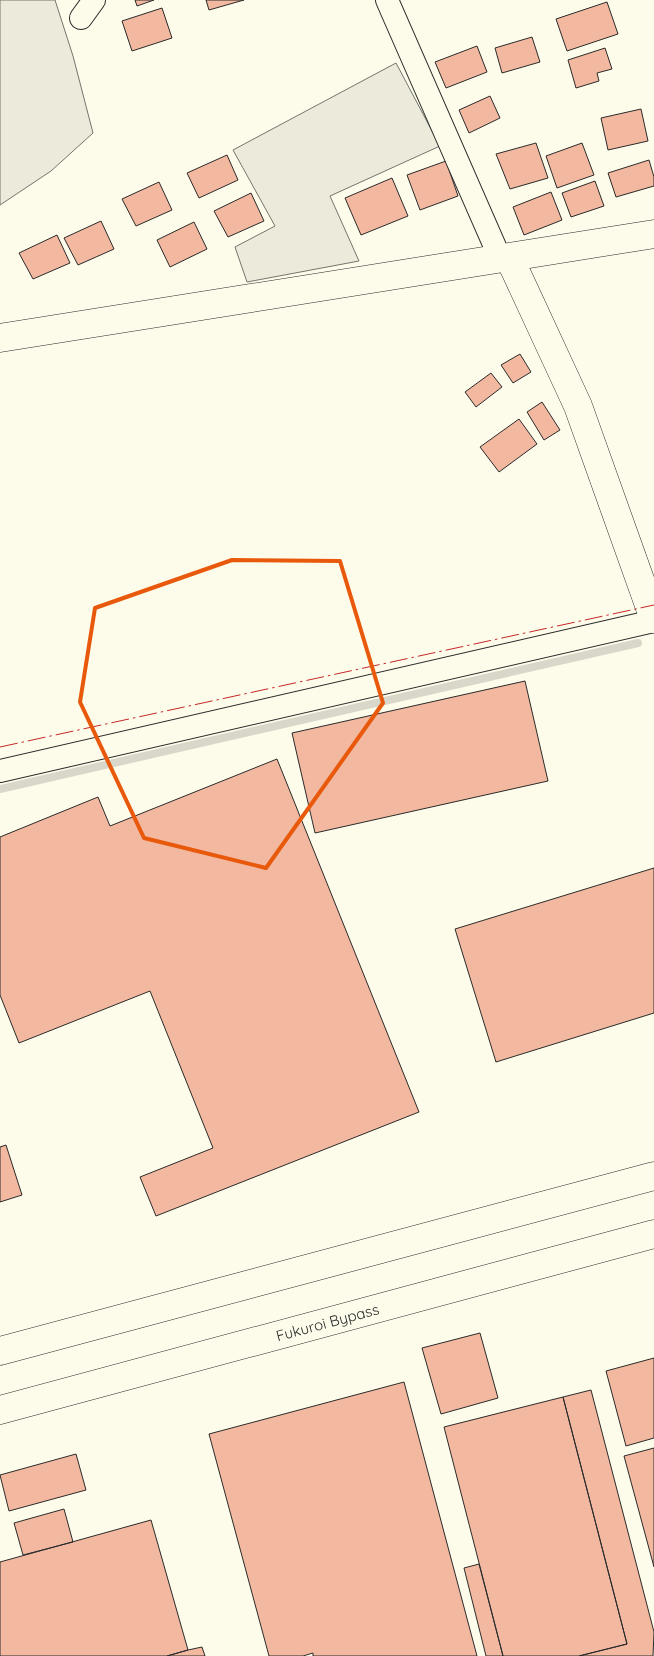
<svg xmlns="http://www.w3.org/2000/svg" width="654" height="1656" viewBox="0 0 654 1656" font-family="Quicksand,sans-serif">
<rect width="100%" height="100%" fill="#fdfbea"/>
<!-- green -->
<path fill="#ecebdb" stroke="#74746e" d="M0 0H55L73 56 93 133 51 171 0 205Z
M396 63 440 146 330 196 359 261 247 282 235 247 275 226 233 150Z"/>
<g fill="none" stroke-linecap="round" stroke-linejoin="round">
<!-- stream -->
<path stroke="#d8d7c9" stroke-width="8" d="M0 789 638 643"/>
</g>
<!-- building -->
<path fill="#f2b8a0" stroke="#2b2b2b" d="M135 0H154L137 6Z
M206 0H244L209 10Z
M607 2 618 34 567 51 556 19Z
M162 8 172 38 132 51 122 21Z
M532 37 540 62 502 73 495 48Z
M477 46 487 72 446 88 435 62Z
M605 48 612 69 597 73 599 81 576 88 568 60Z
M490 96 500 118 469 133 459 110Z
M641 109 648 141 608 150 601 118Z
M536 143 548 178 510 189 496 154Z
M582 143 594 175 557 188 546 156Z
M227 155 238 180 199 198 187 173Z
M649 160 654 177V186L616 197 608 173Z
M446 161 458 196 420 210 407 175Z
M392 178 408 216 361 235 345 198Z
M595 181 604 206 571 217 562 193Z
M159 182 172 210 136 226 122 199Z
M551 192 562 220 524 235 513 207Z
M251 193 264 221 228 237 214 211Z
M101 221 114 249 78 265 64 238Z
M194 222 207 249 170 267 157 240Z
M57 235 70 263 33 279 19 253Z
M520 354 531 372 513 383 501 365Z
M491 373 502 387 476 407 465 392Z
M542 402 560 430 544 440 527 412Z
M519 419 537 444 499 472 480 447Z
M525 681 548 781 315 833 292 733Z
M277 759 419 1112 156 1216 140 1177 213 1148 150 991 19 1043 0 995V837L98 797 110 826Z
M654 868V1013L496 1062 455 929Z
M6 1145 22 1195 0 1202V1147Z
M480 1333 498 1398 441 1414 422 1348Z
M654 1358V1438L626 1446 606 1371Z
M404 1382 477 1656H313V1653L303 1656H269L209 1434Z
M591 1390 654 1632 653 1656H579L627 1644 563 1397Z
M563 1397 627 1644 579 1656H503L444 1427Z
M654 1448V1567L624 1456Z
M76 1454 86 1490 9 1511 0 1475Z
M64 1509 73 1542 23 1555 14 1523Z
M151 1520 188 1650 167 1656H0V1562Z
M479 1564 503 1656H486L464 1568Z
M202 1647 205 1656H167L188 1650Z"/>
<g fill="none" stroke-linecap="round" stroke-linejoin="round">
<defs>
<path id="minor" d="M387 0 500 258
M81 18 94 0
M0 771 654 621"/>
<path id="tertiary" d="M509 257 578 406 654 619
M0 338 654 234"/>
<g id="trunk">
<path d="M0 1351 654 1176"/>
<path id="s1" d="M0 1410 654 1234"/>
</g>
</defs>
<!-- minor casing -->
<use href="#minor" stroke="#2b2b2b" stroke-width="24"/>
<!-- tertiary casing -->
<use href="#tertiary" stroke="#2b2b2b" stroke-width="29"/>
<!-- trunk casing -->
<use href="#trunk" stroke="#2b2b2b" stroke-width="29"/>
<!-- minor -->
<use href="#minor" stroke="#fdfbea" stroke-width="22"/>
<!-- tertiary -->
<use href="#tertiary" stroke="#fdfbea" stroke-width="28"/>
<!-- trunk -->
<use href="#trunk" stroke="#fdfbea" stroke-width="28"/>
<!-- power -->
<path stroke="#c62828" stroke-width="1" stroke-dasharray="18 4 2.5 4" stroke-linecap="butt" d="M0 747 654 605"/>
</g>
<!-- marked area -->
<path fill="none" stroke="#e8590c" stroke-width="4" stroke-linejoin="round" d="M232 560 340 561 383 703 266 868 144 838 80 702 95 608Z"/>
<g text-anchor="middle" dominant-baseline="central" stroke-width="4" stroke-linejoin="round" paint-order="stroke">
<!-- street labels -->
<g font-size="15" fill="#2b2b2b" stroke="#fdfbea">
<text stroke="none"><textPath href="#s1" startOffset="339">Fukuroi Bypass</textPath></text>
</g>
</g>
</svg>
